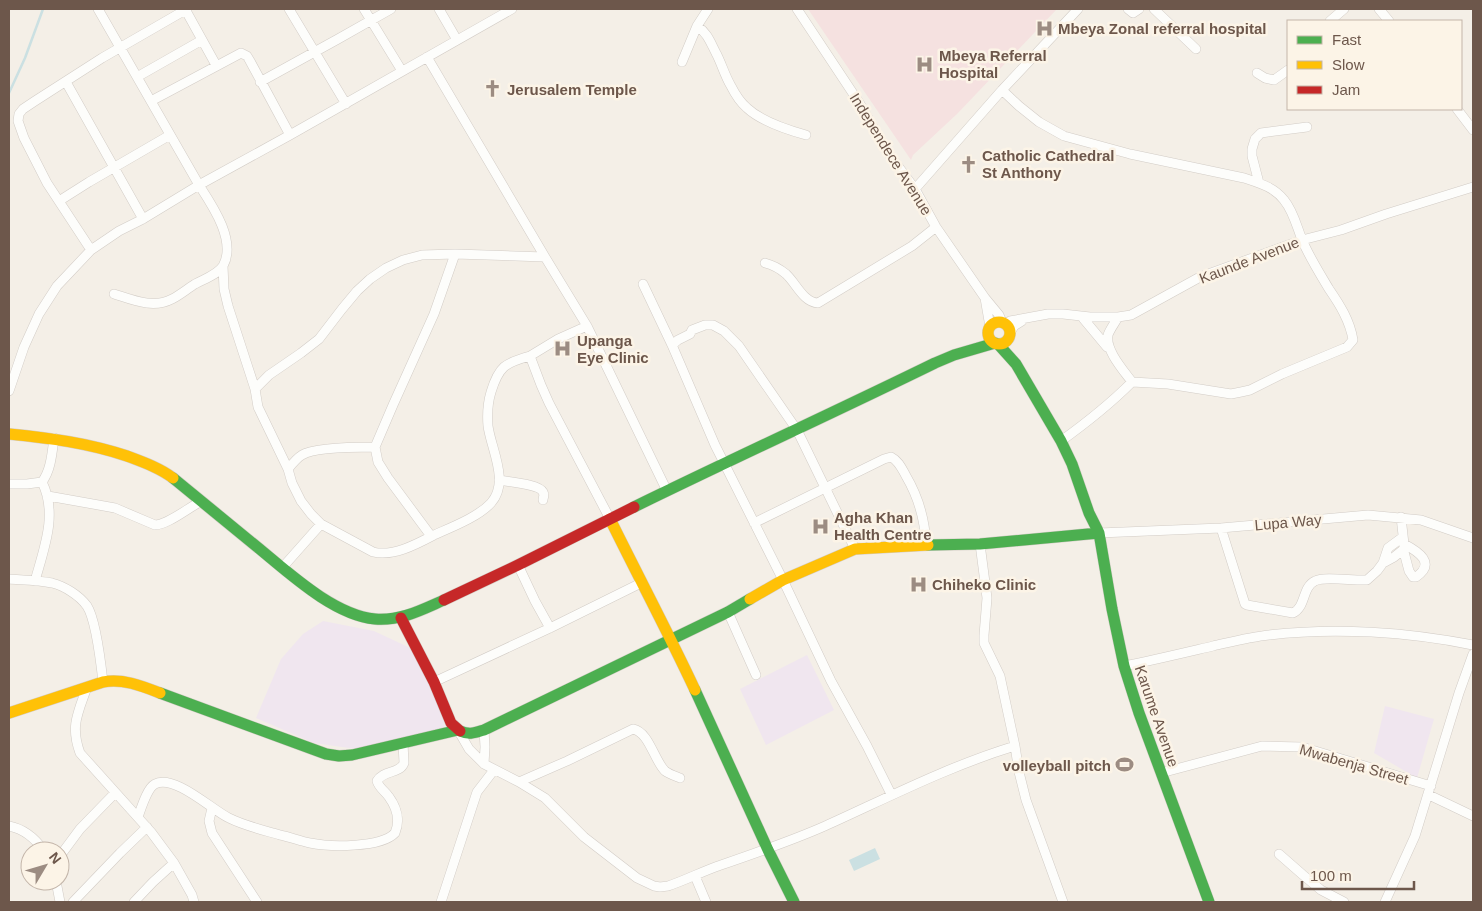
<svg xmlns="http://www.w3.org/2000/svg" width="1482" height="911" viewBox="0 0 1482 911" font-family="Helvetica,sans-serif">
<rect width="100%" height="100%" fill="#f4efe7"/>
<!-- education -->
<path fill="#f0e6ef" d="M323 621 374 631 421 653 439 681 445 729 363 750 314 743 256 718 281 659 303 634Z
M807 655 834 710 766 745 740 689Z
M1385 706 1434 719 1417 778 1374 753Z"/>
<!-- medical -->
<path fill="#f5e1e0" d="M808 9H1057L957 114 913 155 911 160Z"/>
<!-- water -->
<path fill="#cbe0e2" d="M875 848 880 859 854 871 849 860Z"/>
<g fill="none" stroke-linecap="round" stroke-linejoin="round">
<!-- stream -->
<path stroke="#cbe0e2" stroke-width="2.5" d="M9 93 25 58 43 9"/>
<defs>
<path id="street" d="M98 9 199 185C212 205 237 241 223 266 217 275 204 279 195 284 187 289 180 295 172 299 153 309 133 300 114 294
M185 9 216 65
M289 9 346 104
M364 9 402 71
M439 9 457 40
M797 9 860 104 886 150 915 189 936 227 985 298 999 315 1002 322
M1128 9 1133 13 1139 9
M1154 9 1196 49
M1379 9 1389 21
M1330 21 1344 9
M697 26C708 33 711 44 717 55 722 65 725 76 731 86 735 94 740 102 747 108 761 121 788 130 806 135
M427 57 545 257 587 326 667 491
M682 62 697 26 708 9
M1257 73 1265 78 1274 80 1288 70
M137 77 202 40
M66 82 143 219
M260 82 338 39 391 9
M1002 90 1019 106 1039 122 1064 136 1130 154 1244 178C1259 183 1274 187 1284 200 1294 212 1297 228 1303 242 1310 258 1320 274 1329 289 1340 305 1350 321 1353 340L1347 347 1282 374 1250 390 1241 392 1231 394 1168 384 1132 382C1124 371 1105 350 1108 335 1110 329 1115 323 1118 317
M151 101 241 53 247 56 250 61 290 135
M1457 109 1473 130
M1259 183 1252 156V149L1255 139 1261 133 1307 127
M915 189 1002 90 1078 9
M59 201 89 182 170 135
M91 250 47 183 24 138 18 121 19 114 23 109 35 101 102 58 187 9
M765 263C773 265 780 269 786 274 796 283 803 302 818 303L912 246 936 227
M223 266 224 289 228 306 255 389
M643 284 672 345 715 445 783 580 831 681 867 746 891 794
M985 298 990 327
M1082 317 1107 347
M1006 324 1010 321 1048 314H1063L1090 317H1118L1131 315 1200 277 1302 240 1341 230 1386 214 1473 187
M587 326 558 339 530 356 541 385 549 403 610 519
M1010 333 1014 326 1022 321
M672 345 678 340 690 334 692 330 705 325H713L724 331 739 346 797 430 855 549
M530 356C505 363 499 366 491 392 488 402 487 414 488 426 491 449 510 482 491 503 478 517 452 527 434 535 417 544 393 557 373 552L321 524 311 514 301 501 292 483 288 469 258 407 255 389 269 375 301 353 319 339 342 309 357 291 370 279 386 268 403 260 422 255 455 254 545 257
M9 391 24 347 39 314 57 286 91 250 119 231 143 219 199 185 290 135 512 9
M1061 441C1086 423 1110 404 1132 382
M288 469C292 464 297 458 302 455 314 447 359 447 375 447
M499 480C508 482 539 484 543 492 545 496 543 497 543 500
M9 484H27L42 482C51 470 52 453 54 438
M48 496 115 508 155 525C167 525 188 508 200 502
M1401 517 1404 544V552L1409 571 1413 577H1416C1436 563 1419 552 1404 544
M754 523 884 459 891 457C899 461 902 469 906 476 919 498 925 520 926 545
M1221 528 1245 604 1247 605 1293 613C1306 607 1302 587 1315 581 1324 576 1354 581 1367 580L1377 571 1383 563 1394 557 1404 549
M1099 533 1221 528 1368 515 1421 520 1473 538
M431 536 388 478 378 462 375 447 393 405 434 314 455 254
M980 544 987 598 984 635V643L1000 676 1015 746 1019 772 1026 800 1063 902
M1383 563 1388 548 1403 537
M518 565 535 601 550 628
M282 568 321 524
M9 579C23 580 38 580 52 583 64 586 79 595 87 606 96 620 101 664 103 682
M35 581C44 548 58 514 42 482
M728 612 756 675
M1124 666C1154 660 1183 653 1213 646 1231 642 1250 637 1269 635 1335 627 1408 632 1473 645
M434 682 550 628 641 583
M87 687C78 713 70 726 80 753L151 832 174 863 192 895 194 902
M458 730 469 749 484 764 519 782 545 798 584 837 637 878 654 886 660 887 668 886C686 880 703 871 721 865 756 853 791 841 825 826 887 798 949 766 1015 746
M484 730 485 747 484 764
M1161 773 1262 746 1302 747 1431 786
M519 782 567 761 633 729C649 732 654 760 665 771 669 774 675 776 680 778
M1429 795 1473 816
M212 808 209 821 212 833 257 902
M138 817C141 809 147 788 155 784 175 774 212 810 229 818 245 826 263 830 280 835 290 837 300 841 310 843 330 847 381 848 395 833 400 821 397 808 389 797 385 791 379 788 377 781 383 770 400 774 404 763L403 743
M9 826C24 829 35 838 44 851
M1279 854 1303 875 1321 890 1344 902
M60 856 80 829 115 793
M695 876 706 902
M56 881 60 902
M73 902 120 853 147 827
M134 902 153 882 174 863
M441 902 477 792 494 770
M1385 902 1415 836 1459 693 1473 654"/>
<path id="fast" d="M998 344 1016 364 1061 441 1072 464 1089 513 1099 533 1112 609 1124 666 1139 713 1209 902
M173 478C201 501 228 523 256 546 288 572 333 615 375 619 401 621 421 610 444 600
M634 507C734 458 835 412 935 363L954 355 995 343
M928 545 980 544 1099 533
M695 690 768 850 794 902
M160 693 326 754 339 756 352 755 458 730
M460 731C469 735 474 733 484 730L728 612 750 599"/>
<path id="slow" d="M988 333a11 11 0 1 1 22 0a11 11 0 1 1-22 0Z
M9 434C50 438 88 443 127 456 143 462 160 468 173 478
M610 519C638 576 668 632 695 690
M750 599 783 580 855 549 928 545
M9 713 103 682C122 678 142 686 160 693"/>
<path id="jam" d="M444 600 518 565 634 507
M401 618 434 682 451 723 460 731"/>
</defs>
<!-- street casing -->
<use href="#street" stroke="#d2ccc6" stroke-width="10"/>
<!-- fast casing -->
<use href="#fast" stroke="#d3ccc6" stroke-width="12"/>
<!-- slow casing -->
<use href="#slow" stroke="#d3ccc6" stroke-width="12"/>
<!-- jam casing -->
<use href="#jam" stroke="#d3ccc6" stroke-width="12"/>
<!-- street -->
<use href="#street" stroke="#fdfdfb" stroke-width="9"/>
<!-- fast -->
<use href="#fast" stroke="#4caf50" stroke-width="11"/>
<!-- slow -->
<use href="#slow" stroke="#ffc107" stroke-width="11"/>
<!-- jam -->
<use href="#jam" stroke="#c62828" stroke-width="11"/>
</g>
<!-- icons -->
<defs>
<symbol id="hospital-bare" viewBox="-9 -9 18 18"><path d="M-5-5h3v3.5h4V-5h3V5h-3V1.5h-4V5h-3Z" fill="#9c8c82" stroke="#fcf4e7" stroke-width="2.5" paint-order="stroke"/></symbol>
<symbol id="church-bare" viewBox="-9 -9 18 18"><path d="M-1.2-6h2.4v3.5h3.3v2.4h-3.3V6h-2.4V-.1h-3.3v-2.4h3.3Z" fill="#9c8c82" stroke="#fcf4e7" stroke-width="2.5" paint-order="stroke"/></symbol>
<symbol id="stadium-bare" viewBox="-9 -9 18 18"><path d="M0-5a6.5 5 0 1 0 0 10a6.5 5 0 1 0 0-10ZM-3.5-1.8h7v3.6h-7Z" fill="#9c8c82" stroke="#fcf4e7" stroke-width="2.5" paint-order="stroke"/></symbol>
</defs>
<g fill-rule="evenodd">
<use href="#hospital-bare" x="1032" y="16" width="25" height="25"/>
<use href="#hospital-bare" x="912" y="52" width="25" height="25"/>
<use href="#church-bare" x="480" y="76" width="25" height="25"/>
<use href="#church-bare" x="956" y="152" width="25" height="25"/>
<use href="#hospital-bare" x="550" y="336" width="25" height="25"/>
<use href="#hospital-bare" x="808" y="514" width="25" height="25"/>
<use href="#hospital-bare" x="906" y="572" width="25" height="25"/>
<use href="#stadium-bare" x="1112" y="752" width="25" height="25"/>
</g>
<g text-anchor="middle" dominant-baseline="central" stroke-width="5" stroke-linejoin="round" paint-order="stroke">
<!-- poi labels -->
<g font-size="15" font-weight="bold" fill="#6d574b" stroke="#fcf4e7" text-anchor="start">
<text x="1058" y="28">Mbeya Zonal referral hospital</text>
<text x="939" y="55">Mbeya Referral<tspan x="939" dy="17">Hospital</tspan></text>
<text x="507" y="89">Jerusalem Temple</text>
<text x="982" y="155">Catholic Cathedral<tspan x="982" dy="17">St Anthony</tspan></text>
<text x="577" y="340">Upanga<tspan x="577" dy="17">Eye Clinic</tspan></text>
<text x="834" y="517">Agha Khan<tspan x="834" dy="17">Health Centre</tspan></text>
<text x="932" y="584">Chiheko Clinic</text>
<text x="1111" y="765" text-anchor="end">volleyball pitch</text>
</g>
<!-- street labels -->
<g font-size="15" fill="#6d574b" stroke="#fcf4e7">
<text transform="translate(891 154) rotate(58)">Independece Avenue</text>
<text transform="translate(1249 260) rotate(-21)">Kaunde Avenue</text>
<text transform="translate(1288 522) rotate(-5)">Lupa Way</text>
<text transform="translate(1157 716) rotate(71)">Karume Avenue</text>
<text transform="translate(1354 764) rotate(16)">Mwabenja Street</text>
</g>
</g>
<!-- border -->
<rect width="1482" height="911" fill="none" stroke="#6d574b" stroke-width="20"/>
<!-- legend -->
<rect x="1287" y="20" width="175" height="90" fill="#fcf4e7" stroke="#c3b5a9"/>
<rect x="1297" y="36" width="25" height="8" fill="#4caf50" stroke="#c3b5a9"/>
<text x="1332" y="45" font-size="15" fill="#6d574b">Fast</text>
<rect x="1297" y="61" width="25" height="8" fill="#ffc107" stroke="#c3b5a9"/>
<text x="1332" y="70" font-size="15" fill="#6d574b">Slow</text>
<rect x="1297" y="86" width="25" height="8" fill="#c62828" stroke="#c3b5a9"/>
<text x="1332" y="95" font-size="15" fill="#6d574b">Jam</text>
<!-- north arrow -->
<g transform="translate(45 866) rotate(52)"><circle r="24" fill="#fcf4e7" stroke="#c3b5a9"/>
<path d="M0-4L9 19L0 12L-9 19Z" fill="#9c8c82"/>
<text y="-8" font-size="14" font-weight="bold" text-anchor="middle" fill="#6d574b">N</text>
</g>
<!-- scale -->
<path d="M1302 881v8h112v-8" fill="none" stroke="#6d574b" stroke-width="2.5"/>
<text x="1310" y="881" font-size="15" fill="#6d574b" stroke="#fcf4e7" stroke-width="4" paint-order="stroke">100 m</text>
</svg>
